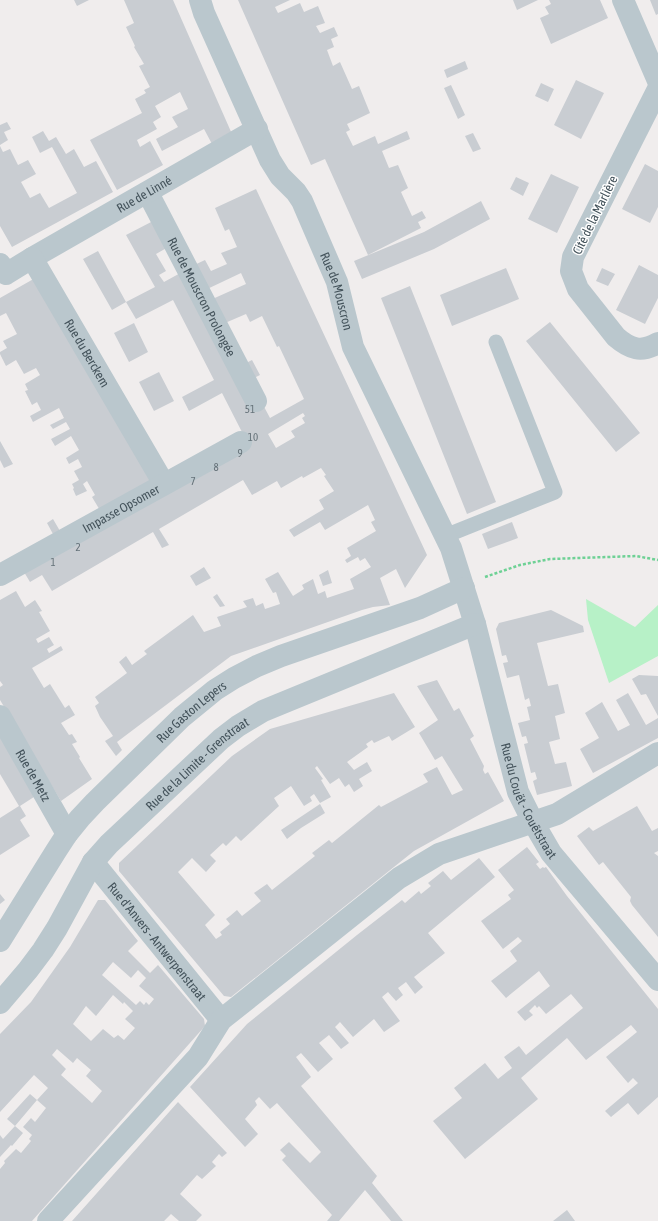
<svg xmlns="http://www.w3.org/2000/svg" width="658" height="1221" viewBox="0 0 658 1221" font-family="'Asap Condensed',sans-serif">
<rect width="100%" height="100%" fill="#f0eded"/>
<!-- green -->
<path fill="#b7f1c7" d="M586 599 635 627 658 605V656L609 683 588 620Z"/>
<!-- building -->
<path fill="#c9cdd2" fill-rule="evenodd" d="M74 0H89L77 6Z
M124 0H173L232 134 212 144 204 129 162 151 156 139 178 127 172 117 188 109 180 92 155 106 161 117 153 122 157 129 137 140 140 147 150 141 163 165 117 190 90 140 142 113 135 99 146 93 144 90 150 87 139 66 144 64 134 47 135 46 126 27 134 23Z
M238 0H290L275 7 278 13 300 3 304 12 318 6 325 23 316 26 320 33 334 27 338 36 331 39 334 47 327 50 333 66 340 62 352 89 359 86 370 113 347 124 350 130 346 132 353 146 375 136 378 144 407 131 410 139 382 151 389 168 398 165 408 188 401 192 412 216 422 211 426 218 418 222 421 228 368 255 325 159 311 165Z
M513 0H538L517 10Z
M549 0H600L608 18 551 44 540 18 549 14 545 7 551 4Z
M650 0H658V14L656 15Z
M465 61 468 69 447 78 444 70Z
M576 80 604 93 581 139 554 125Z
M541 83 554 89 548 102 535 96Z
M451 85 465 115 458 119 444 88Z
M7 122 11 129 4 132 8 140 0 145V125Z
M43 131 49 141 56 137 66 154 74 149 84 167 96 161 113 192 12 247 0 226V146L3 152 10 149 18 165 28 160 36 174 21 182 30 198 40 193 49 208 77 193 52 147 40 153 32 137Z
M473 133 481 149 473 152 465 136Z
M645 164 658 171V207L650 223 622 209Z
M551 174 579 187 557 233 528 219Z
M516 177 529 183 523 196 510 189Z
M256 189 427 555 405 588 396 569 380 578 390 605 373 607 362 610 231 656 117 742 122 750 116 756 105 741 113 736 100 717 95 706 99 703 95 697 127 673 119 662 126 656 132 665 147 654 144 651 193 615 204 632 221 626 217 617 247 607 243 601 253 598 256 606 263 603 265 609 280 604 276 592 273 593 265 579 278 572 293 596 304 589 302 585 313 579 318 594 325 591 327 598 354 589 350 579 371 567 365 558 360 561 358 557 347 563 345 560 351 556 347 548 376 531 371 522 375 520 368 505 325 530 320 522 294 537 289 530 324 509 319 500 334 491 324 476 326 475 321 468 303 478 302 476 281 488 277 481 252 495 243 480 159 529 169 545 162 548 153 532 52 591 42 575 30 582 21 567 244 436 222 393 189 411 182 397 214 380 173 300 136 319 126 302 155 287 126 235 155 220 170 246 156 254 166 271 159 275 164 282 184 271 261 401 270 418 304 399 279 346 277 347 262 316 250 322 246 314 225 323 208 301 246 284 241 273 203 291 190 267 205 260 211 271 227 264 221 253 237 247 229 229 225 231 215 208ZM303 413 305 416 302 418 305 423 291 431 295 437 276 448 268 434Z
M481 201 490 219 434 249 362 279 354 261 424 232Z
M98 251 126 302 112 310 83 259Z
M639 265 658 275V298L645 324 616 310Z
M506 268 519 299 452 326 440 295Z
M602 268 615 274 608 286 596 281Z
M37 277 152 483 101 512 92 497 95 495 87 481 83 484 87 491 76 496 73 489 74 488 72 484 79 480 74 471 82 467 78 459 69 464 66 458 79 450 71 436 55 446 51 439 70 429 66 422 53 429 50 425 64 418 59 408 33 422 30 416 41 410 37 402 32 405 25 391 28 390 25 384 40 375 36 368 24 374 16 360 6 366 0 354V352L7 348 3 341 17 334 6 313 0 316V298Z
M410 286 496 502 467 514 381 298Z
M550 322 640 433 616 452 526 341Z
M134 323 148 352 129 362 114 333Z
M252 360 260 375 250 380 242 365Z
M159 372 174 401 154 411 139 382Z
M0 441 13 464 4 468 0 460Z
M53 519 60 531 53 534 47 523Z
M512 522 518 538 488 549 482 534Z
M204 567 211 578 196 586 190 576Z
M328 570 332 583 323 586 319 575Z
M16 591 25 607 35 600 42 611 39 612 50 631 36 639 38 643 49 637 54 645 47 649 49 653 61 646 63 650 32 668 44 688 50 684 65 708 69 705 75 715 61 723 69 735 72 734 77 742 72 744 80 757 79 758 92 779 61 801 0 700V687L3 685 0 681V600Z
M217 594 225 606 220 607 213 597Z
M551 610 583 626 584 632 537 643 548 686 558 684 565 713 555 716 560 739 549 742 555 764 566 762 572 786 537 795 533 781 537 779 535 772 531 773 524 744 528 743 526 736 522 737 518 723 530 720 527 707 531 706 529 698 525 700 519 675 507 678 503 663 508 662 506 655 502 656 496 629 499 623Z
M639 675 658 676V716L646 694 641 695 632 679Z
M437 680 454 711 459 708 474 736 470 739 484 766 483 770 485 774 488 772 504 801 414 851 231 997 224 996 119 871V863L232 756 270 729 394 693 415 727 392 741 389 736 374 743 372 740 366 744 368 747 347 762 354 770 367 762 372 771 359 779 363 786 354 792 349 784 345 787 339 778 330 784 317 766 315 768 323 779 321 780 331 797 320 803 314 794 310 797 312 801 304 806 291 786 274 798 279 806 241 841 236 836 226 846 223 843 210 855 216 861 206 872 192 858 178 872 215 915 205 925 216 939 222 935 220 932 230 924 226 919 230 916 237 910 242 916 261 901 254 893 267 884 272 890 315 856 312 853 329 840 332 843 379 805 381 807 428 782 423 774 437 767 452 795 463 790 442 756 435 760 419 733 438 720 417 686Z
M628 693 646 725 658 718V738L593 773 580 749 599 738 585 713 602 702 618 731 630 725 616 700Z
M0 734 37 795 20 806 26 816 20 820 30 836 0 855V818L19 806 0 774Z
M320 804 325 813 301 828 287 839 281 830Z
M637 806 652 831 658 828V851L654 853 658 856V937L632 905 630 901 631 897 603 862 599 865 577 836 589 827 593 831Z
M527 847 539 862 536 864 540 869 543 867 544 868 546 867 567 896 658 1009V1097L638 1115 628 1103 611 1117 605 1111 638 1083 633 1078 628 1083 606 1057 637 1032 631 1025 586 1060 567 1038 521 1078 538 1099 465 1159 433 1121 462 1098 454 1088 485 1063 498 1079 512 1068 504 1057 519 1046 526 1055 583 1008 571 994 546 1014 539 1006 537 1008 535 1005 529 1011 533 1015 525 1021 517 1012 550 986 539 971 506 998 491 981 517 961 510 951 522 941 518 937 503 949 481 921 511 899 508 895 514 890 498 870Z
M479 858 495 877 428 933 445 953 414 977 423 987 415 994 406 982 398 988 403 995 396 1001 388 992 382 997 400 1021 384 1032 374 1019 353 1037 340 1022 335 1027 349 1043 341 1049 329 1035 319 1043 333 1059 318 1072 301 1053 296 1057 311 1077 301 1086 377 1176 372 1183 403 1221H391L365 1190 339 1221H327L332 1215 282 1160 286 1156 280 1150 289 1142 310 1163 321 1152 277 1103 270 1109 259 1097 255 1101 257 1105 245 1119 258 1134 245 1147 190 1087 247 1024 357 935 402 900 405 903 419 891 421 894 431 886 428 883 443 871 451 880Z
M0 894 5 900 0 904Z
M98 900H105L138 941 128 951 150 973 158 965 204 1019 205 1026 32 1221H0V1169L5 1163 4 1161 16 1149 21 1153 31 1141 29 1139 32 1135 23 1127 31 1118 35 1122 46 1108 37 1100 48 1088 34 1075 0 1112V1034L31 1002 70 947ZM113 962 131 978 138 970 146 978 139 986 154 999 149 1005 146 1002 144 1005 140 1001 136 1005 102 975ZM113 995 123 1004 124 1002 133 1011 125 1019 135 1028 124 1040 118 1035 114 1038 103 1029 91 1041 73 1024 86 1006 96 1016ZM57 1049 73 1063 77 1058 91 1070 86 1076 102 1091 92 1103 61 1075 66 1069 52 1055Z
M30 1094 37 1100 15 1126 7 1119Z
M178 1102 227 1153 222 1157 219 1154 212 1162 216 1166 202 1179 197 1175 180 1194 202 1215 196 1221H179L171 1214 164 1221H72Z
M15 1126 23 1133 12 1146 11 1145 0 1157V1135L3 1139Z
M567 1210 575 1221H553Z"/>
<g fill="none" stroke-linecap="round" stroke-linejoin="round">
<!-- path -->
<path stroke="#6ed195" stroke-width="2.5" stroke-dasharray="3 2" stroke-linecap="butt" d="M485 577 520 565 550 559 636 556 658 560"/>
<!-- lane -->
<path stroke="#bac7cd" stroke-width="15" d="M445 536 555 492 496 342"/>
<!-- street -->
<g stroke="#bac7cd" stroke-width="22">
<path id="s1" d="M200 0 204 13 270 160 280 176 296 192 302 201 337 282 353 347 451 548 475 624 518 792 533 822 551 853 658 980"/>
<path d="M623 0 658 81"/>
<path d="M658 89 573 257 571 271 578 289 616 337C630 349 641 353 658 343"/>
<path id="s2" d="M148 193 256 401"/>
<path id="s3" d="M32 258 257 129"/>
<path id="s4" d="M0 264 6 274 32 258 164 484"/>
<path id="s5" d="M0 575 241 442"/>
<path id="s6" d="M0 716 67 834"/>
<path id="s7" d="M93 862 221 1020"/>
<path id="s8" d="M0 941 56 851 67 834 80 818 95 802 182 717 215 690 234 678 257 666 281 656 420 608 464 588"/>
<path id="s9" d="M0 1003 28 970 43 950 57 928 93 862 109 844 221 739 238 726 263 711 475 624"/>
<path d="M48 1221 198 1057 221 1020 399 878 439 854 557 814 658 753"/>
</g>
</g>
<g text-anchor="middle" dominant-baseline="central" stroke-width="3" stroke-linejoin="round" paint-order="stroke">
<!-- number labels -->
<g font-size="11" fill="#657279">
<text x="250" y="409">51</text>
<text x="253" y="437">10</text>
<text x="240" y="453">9</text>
<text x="216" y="467">8</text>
<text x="193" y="481">7</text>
<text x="78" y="547">2</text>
<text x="53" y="562">1</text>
</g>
<!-- street labels -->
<g font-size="13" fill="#44535b" stroke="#fff">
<text stroke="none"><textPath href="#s3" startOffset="129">Rue de Linné</textPath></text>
<text transform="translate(595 215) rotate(-64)">Cité de la Marlière</text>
<text stroke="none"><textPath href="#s1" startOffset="324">Rue de Mouscron</textPath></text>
<text stroke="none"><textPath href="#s2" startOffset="117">Rue de Mouscron Prolongée</textPath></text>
<text stroke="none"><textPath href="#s4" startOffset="152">Rue du Berckem</textPath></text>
<text stroke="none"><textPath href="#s5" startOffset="138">Impasse Opsomer</textPath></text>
<text stroke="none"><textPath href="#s8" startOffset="301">Rue Gaston Lepers</textPath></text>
<text stroke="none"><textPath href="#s9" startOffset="313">Rue de la Limite - Grenstraat</textPath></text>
<text stroke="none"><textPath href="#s6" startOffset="68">Rue de Metz</textPath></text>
<text stroke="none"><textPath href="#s1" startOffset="871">Rue du Couët - Couëtstraat</textPath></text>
<text stroke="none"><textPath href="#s7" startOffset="102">Rue d'Anvers - Antwerpenstraat</textPath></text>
</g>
</g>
</svg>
